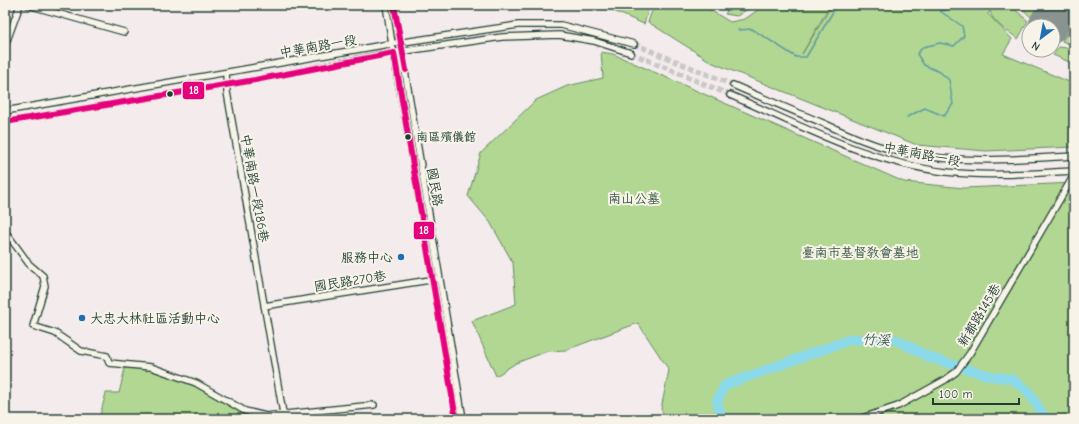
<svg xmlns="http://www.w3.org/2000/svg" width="1079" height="424" viewBox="0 0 1079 424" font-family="'Comic Neue','LXGW WenKai TC',sans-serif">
<rect width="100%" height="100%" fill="#f3ebec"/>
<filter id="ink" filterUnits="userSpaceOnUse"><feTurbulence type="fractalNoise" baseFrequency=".025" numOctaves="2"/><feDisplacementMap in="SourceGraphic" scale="8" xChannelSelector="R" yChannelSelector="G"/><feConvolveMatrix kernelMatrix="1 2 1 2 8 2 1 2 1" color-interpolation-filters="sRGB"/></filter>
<g filter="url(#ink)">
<!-- green -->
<path fill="#b1d793" stroke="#688a64" d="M599 5H650L644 24Z
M654 5H702L730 22 745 19 765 5H830L802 54 832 5H993L988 14 1012 39 1003 54 1074 84V147L986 151 917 145 713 63 648 22Z
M731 5H754L737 16 725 14Z
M994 5H1010L1028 21 1018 39C1010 32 992 23 990 11Z
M1018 5H1038L1031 17Z
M1074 23V43L1069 44 1062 41Z
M1059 47 1074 49V64L1053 55Z
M601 52 613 54 904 182 964 188 1074 183V419H666L661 409 669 370 638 323 566 350 548 351 516 363 496 376 472 321 516 304 513 263 490 222 468 196 481 153 536 100 567 86 603 78Z
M125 368C150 369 172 373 194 384 218 394 233 412 259 419H167L161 415 143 419H99L106 393H119Z"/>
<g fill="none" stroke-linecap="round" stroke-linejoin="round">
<!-- stream -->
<path stroke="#609ba1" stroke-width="1.5" d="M738 30 752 29 796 57H806L837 5
M907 117 925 108 944 116 953 104 949 80 940 72 924 65 917 54 923 47 940 43 954 46 964 36 962 26 940 11 958 7V5"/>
<!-- river -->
<path stroke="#8bd9e9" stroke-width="10" d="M722 419 717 401 725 385 852 339 897 340 931 358 990 376 1012 379 1028 391 1046 419"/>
<!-- runway -->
<path stroke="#899490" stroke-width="39" d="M1048 26 1060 5"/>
<!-- minor-tunnel -->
<path stroke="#c9c8c7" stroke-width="5.5" stroke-dasharray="5.5 3" stroke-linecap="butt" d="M634 44 733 85
M631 53 730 95"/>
<defs>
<path id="minor" d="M28 5 124 32
M386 5 395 63 426 237 456 419
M394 5C418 143 440 281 463 419
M5 46 20 5
M226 73 227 92 284 419
M733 85C763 98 793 111 823 123 849 135 876 147 905 153 961 164 1018 159 1074 156
M730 95C800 125 870 163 946 172 989 177 1032 173 1074 171
M5 111 383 45 518 25H561L634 44
M5 122 255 80 384 54 502 37 559 35 594 41 631 53
M5 231 29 264 43 276 45 286 33 326 55 333 81 351 107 356 109 363 151 367 196 383 245 411 266 416 374 405
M264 306 436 279
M859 419 898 406 945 380 956 372 970 353 1074 175"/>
</defs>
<!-- minor casing -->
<use href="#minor" stroke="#1f3d34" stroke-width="8"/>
<!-- minor -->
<use href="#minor" stroke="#f7f3e8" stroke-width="5.5"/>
<defs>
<path id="bus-1" d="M394 5 406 70
M5 122 255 80 394 53 456 419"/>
</defs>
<!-- bus-1 casing -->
<use href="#bus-1" stroke="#f7f3e8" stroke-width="9"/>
<!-- bus-1 -->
<use href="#bus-1" stroke="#e5007d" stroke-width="6"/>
</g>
</g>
<!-- markers -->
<g fill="#1f3d34" stroke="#f7f3e8" stroke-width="1.5">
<circle cx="170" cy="94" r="3.5"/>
<circle cx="408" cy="137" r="3.5"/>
</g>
<g fill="#1f6fb2" stroke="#f7f3e8" stroke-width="1.5">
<circle cx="401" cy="257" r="4"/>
<circle cx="82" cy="318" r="4"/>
</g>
<g text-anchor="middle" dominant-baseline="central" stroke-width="4" stroke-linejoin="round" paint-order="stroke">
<!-- bus labels -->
<g font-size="12" fill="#1f3d34" stroke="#f7f3e8" text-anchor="start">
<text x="416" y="137">南區殯儀館</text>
</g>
<!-- street labels -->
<g font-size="13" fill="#1f3d34" stroke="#f7f3e8">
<text transform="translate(318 46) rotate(-10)">中華南路一段</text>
<text transform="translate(922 154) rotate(11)">中華南路一段</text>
<text transform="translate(435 187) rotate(80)">國民路</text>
<text transform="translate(255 188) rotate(80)">中華南路一段186巷</text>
<text transform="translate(350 281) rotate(-9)">國民路270巷</text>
<text transform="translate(979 315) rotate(-59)">新都路145巷</text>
</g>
<!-- park labels -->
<g font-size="13" fill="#3c5c47" stroke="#f7f3e8">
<text x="634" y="198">南山公墓</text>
<text x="860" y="252">臺南市基督教會墓地</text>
</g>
<!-- poi labels -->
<g font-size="13" fill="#1f3d34" stroke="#f7f3e8" text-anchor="end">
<text x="393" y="257">服務中心</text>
<text x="90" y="318" text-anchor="start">大忠大林社區活動中心</text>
</g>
<!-- water labels -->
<g font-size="14" font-style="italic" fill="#355c58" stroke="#f7f3e8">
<text transform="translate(876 340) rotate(2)">竹溪</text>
</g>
</g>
<g stroke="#f7f3e8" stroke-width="1.5">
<rect x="182" y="81" width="23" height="19" rx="4" fill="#e5007d"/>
<rect x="413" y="221" width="22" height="19" rx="4" fill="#e5007d"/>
</g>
<g font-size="11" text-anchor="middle" font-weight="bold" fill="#fff">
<text x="194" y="94">18</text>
<text x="424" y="234">18</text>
</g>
<!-- margin -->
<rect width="1079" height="424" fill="none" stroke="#f7f3e8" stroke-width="20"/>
<rect x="10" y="10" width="1059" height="404" fill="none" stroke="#1f3d34" stroke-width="1.5" filter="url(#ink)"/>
<!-- north arrow -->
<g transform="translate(1041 38) rotate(212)"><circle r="19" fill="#f7f3e8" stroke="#a1aaa0"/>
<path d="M0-3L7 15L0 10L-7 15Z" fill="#1f6fb2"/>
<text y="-6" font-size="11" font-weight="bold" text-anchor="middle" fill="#1f3d34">N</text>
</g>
<!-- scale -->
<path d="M933 398v6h86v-6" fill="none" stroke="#1f3d34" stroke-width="2"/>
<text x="939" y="398" font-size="12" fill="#1f3d34" stroke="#f7f3e8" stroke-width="3" paint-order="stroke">100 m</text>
</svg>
